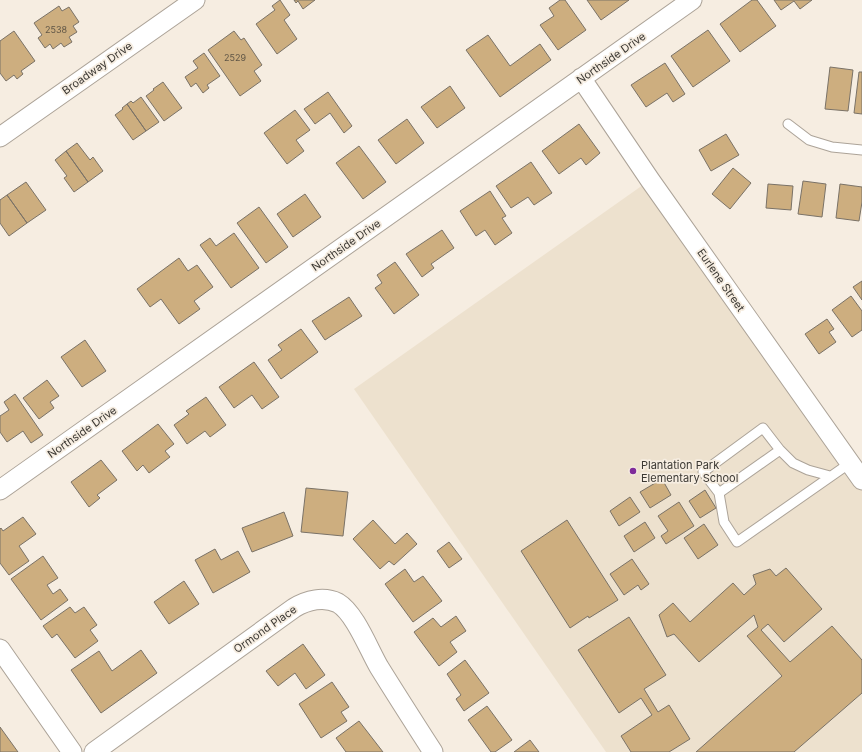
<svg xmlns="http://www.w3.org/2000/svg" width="862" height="752" viewBox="0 0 862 752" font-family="Inter,sans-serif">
<rect width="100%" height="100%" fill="#f6ede1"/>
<!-- built -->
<path fill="#ede1ce" d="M650 180 862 480V752H606L354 389Z"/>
<!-- building -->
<path fill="#cdae7f" stroke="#7a7267" d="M280 0 290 15 284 20 297 39 277 54 256 24 275 10 272 6Z
M294 0H315L303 9 298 1 296 3Z
M560 0H565L586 30 558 50 540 25 554 16 549 8Z
M587 0H629L601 20Z
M752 0H757L776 26 740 52 720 24Z
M774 0H812L800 9 794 1 781 10Z
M59 6 62 11 69 7 79 22 73 26 77 32 69 37 72 42 64 47 61 43 53 49 50 44 45 48 38 38 42 35 34 23Z
M708 30 730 61 693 87 671 56Z
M14 31 35 61 21 71 23 74 17 79 14 75 6 81 0 73V41Z
M234 31 241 40 244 38 262 65 254 71 261 81 240 96 208 50Z
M488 35 510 66 540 44 551 60 500 97 466 50Z
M204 53 220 76 207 85 209 88 203 93 196 83 191 87 185 77 198 68 193 61Z
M665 63 685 94 673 102 667 93 646 107 631 85Z
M830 67 853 70 848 111 825 109Z
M859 72H862V114L854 113Z
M163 82 182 108 164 121 146 96 154 90 153 89Z
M450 86 465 108 437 128 421 107Z
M328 92 352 126 344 133 330 113 315 124 304 109Z
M141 97 159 122 146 131 127 104 131 101 133 103Z
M127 104 146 131 133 140 115 115 123 109 122 108Z
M295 110 310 130 296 140 304 151 287 164 264 133Z
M407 119 424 143 396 164 378 140Z
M579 124 600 153 586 165 581 158 559 174 542 151Z
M726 134 739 155 711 171 699 150Z
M77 143 90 160 93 157 103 171 88 182 66 151Z
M359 146 386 182 363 199 336 163Z
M66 151 88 182 74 192 64 178 67 176 55 160Z
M531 162 552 193 534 205 528 197 511 208 496 186Z
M733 168 751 183 730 209 712 194Z
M803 181 826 184 822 217 798 214Z
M26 182 46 210 27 223 7 195Z
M768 184 793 186 791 210 766 208Z
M840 184 862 187V202L859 221 836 218Z
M490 191 506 216 502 218 512 233 495 245 485 230 476 236 460 211Z
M305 194 321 217 293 237 277 214Z
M7 195 27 223 9 236 0 223V200Z
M259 207 288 247 266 263 237 223Z
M442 230 454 248 431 264 434 268 422 277 406 254Z
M234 233 259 268 231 288 200 245 210 238 216 246Z
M179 258 188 271 197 265 213 287 194 301 200 309 179 324 161 299 150 307 137 289Z
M395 262 419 295 394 314 375 288 382 283 377 275Z
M862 281V300L853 287Z
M851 296 862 311V330L852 337 832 310Z
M349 297 362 316 325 340 312 321Z
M827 319 834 329 829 332 836 342 819 354 805 334Z
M301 329 318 352 281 379 268 360 282 350 278 345Z
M85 340 106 371 82 387 61 357Z
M254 362 279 397 262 409 252 395 234 408 219 387Z
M47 380 59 396 50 402 54 408 39 419 23 398Z
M15 394 43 435 31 443 23 431 7 442 0 432V416L9 410 4 402Z
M206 397 226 425 210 437 205 431 187 444 174 425 189 414 186 411Z
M158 424 174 444 165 451 170 457 149 473 143 465 137 471 122 451Z
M101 460 117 480 97 495 100 498 89 507 71 482Z
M662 479 671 495 650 508 640 492Z
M306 488 348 492 343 536 301 532Z
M705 490 716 508 700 518 689 501Z
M630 497 640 512 619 526 610 511Z
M679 502 694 526 666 544 661 536 668 531 658 516Z
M284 512 293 536 252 552 242 528Z
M23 517 36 534 19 546 29 561 9 575 0 563V529L1 528 3 531Z
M373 520 395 544 407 533 417 544 394 565 389 561 380 569 353 539Z
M567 520 618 600 589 618 588 616 570 628 521 551Z
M645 522 655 538 634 552 624 536Z
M704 524 718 545 698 559 684 538Z
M449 542 462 559 449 568 437 551Z
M215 549 221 560 238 551 250 572 213 593 195 560Z
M43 556 58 578 47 585 53 594 60 589 68 600 41 620 11 579Z
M632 559 649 584 641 590 638 585 624 595 610 574Z
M786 568 822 609 784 642 768 624 761 630 790 662 832 626 862 660V693L794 752H696L782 676 747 636 758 627 754 615 699 662 674 634 667 637 659 615 673 603 690 622 733 583 744 595 756 584 753 575 770 569 776 576Z
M405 569 414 582 423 576 442 601 413 622 385 584Z
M184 581 199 604 169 624 154 602Z
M70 607 75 613 84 607 97 625 90 630 98 641 75 658 57 634 52 638 43 626Z
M456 616 466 631 450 642 457 652 439 666 414 632 433 618 441 627Z
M629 617 666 675 644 689 658 712 669 705 690 739 669 752H631L621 736 652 715 641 698 619 713 578 650Z
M303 644 325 675 306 689 295 673 278 686 266 671Z
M141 650 157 673 101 713 71 670 99 651 112 671Z
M465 660 489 693 464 711 456 699 461 695 447 674Z
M332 682 349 707 341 712 347 721 321 738 299 704Z
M487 706 512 740 495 752H491L468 720Z
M359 721 383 752H346L336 738Z
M0 727 18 752H0Z
M530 740 539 752H514Z"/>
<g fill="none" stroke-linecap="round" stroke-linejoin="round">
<defs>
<path id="lane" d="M788 124 809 140 832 147 862 150
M780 450 763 428 703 472 719 493 724 522 737 542 850 463
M719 493 780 450 793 463 808 470 830 476"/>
<path id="street" d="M581 78 650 180 862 480
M0 137 195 0
M0 490 692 0
M0 649 72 752
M94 752 294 608C307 600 324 596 338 603 355 613 369 650 379 667 397 696 415 724 433 752"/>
</defs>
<!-- lane casing -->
<use href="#lane" stroke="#aca398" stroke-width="11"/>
<!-- street casing -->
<use href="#street" stroke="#aca398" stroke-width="21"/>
<!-- lane -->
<use href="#lane" stroke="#fff" stroke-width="9"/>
<!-- street -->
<use href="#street" stroke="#fff" stroke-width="19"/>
</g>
<!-- markers -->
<circle fill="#7f2b9a" stroke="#f6ede1" stroke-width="1.5" cx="633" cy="471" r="4"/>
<g text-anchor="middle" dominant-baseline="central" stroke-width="3.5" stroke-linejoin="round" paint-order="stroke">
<!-- number labels -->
<g font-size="9" fill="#605646">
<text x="56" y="29">2538</text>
<text x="235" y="57">2529</text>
</g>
<!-- street labels -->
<g font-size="11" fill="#3b3833" stroke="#f6ede1">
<text transform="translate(611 58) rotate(-35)">Northside Drive</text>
<text transform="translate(97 68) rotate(-35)">Broadway Drive</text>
<text transform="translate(346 245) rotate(-35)">Northside Drive</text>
<text transform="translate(721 280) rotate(55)">Eurlene Street</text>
<text transform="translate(82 432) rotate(-35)">Northside Drive</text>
<text transform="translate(265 629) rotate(-35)">Ormond Place</text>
</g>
<!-- poi labels -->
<g font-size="11" fill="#3b3833" stroke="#f6ede1" text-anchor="start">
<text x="641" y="465">Plantation Park<tspan x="641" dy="13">Elementary School</tspan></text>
</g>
</g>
</svg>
